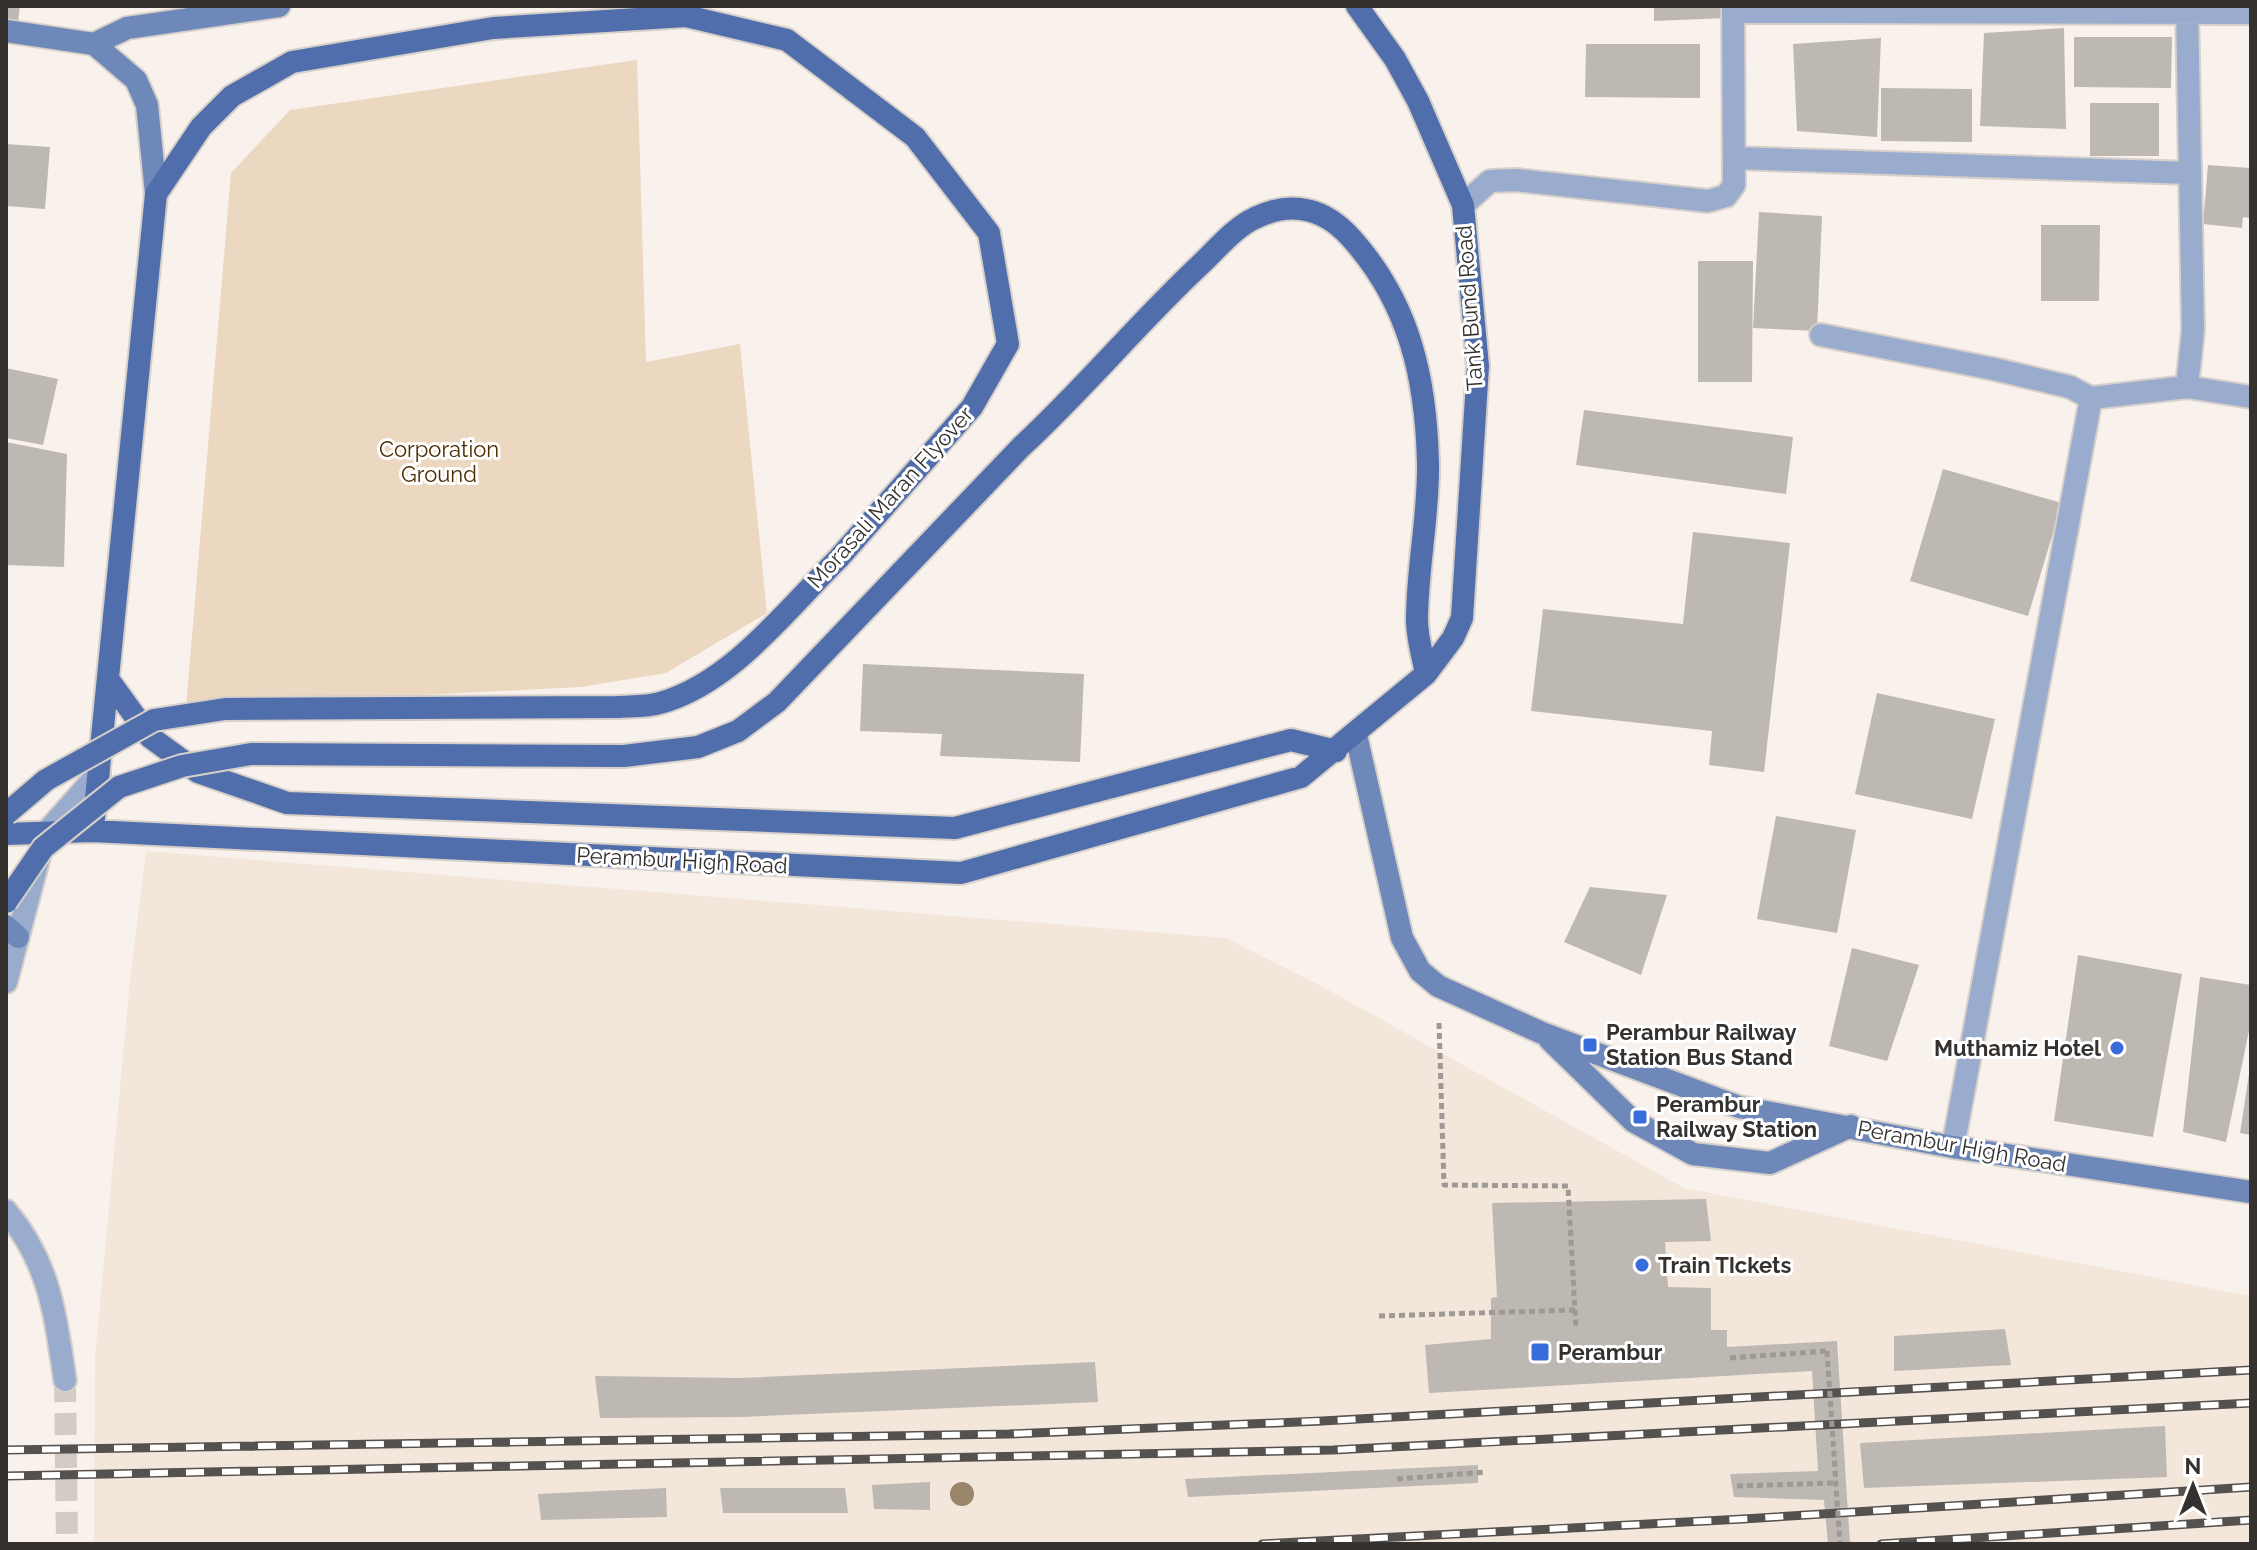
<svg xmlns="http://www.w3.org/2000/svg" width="2257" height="1550" viewBox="0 0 2257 1550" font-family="Raleway,sans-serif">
<rect width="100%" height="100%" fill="#f9f2ec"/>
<!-- built -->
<path fill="#f3e7db" d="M146 851 1226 938 1325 988 1684 1188 2251 1296V1544H94L95 1358 130 979Z"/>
<!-- green -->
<path fill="#ecd7c1" d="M637 60 646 362 740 344 767 613 666 673 581 687 186 707 231 173 290 110Z"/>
<!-- building -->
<path fill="#beb8b2" d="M6 6H20L18 22 6 21Z
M1654 6H1727L1728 18 1654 21Z
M2064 28 2066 129 1980 126 1984 33Z
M2074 37H2172L2171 88 2074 87Z
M1881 38 1877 137 1797 131 1793 44Z
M1586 44H1700V98L1585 97Z
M1881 88 1972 89V142L1881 141Z
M2090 103H2159V156H2090Z
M6 144 50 147 45 209 6 206Z
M2208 165 2251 168V218L2243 217 2242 228 2203 224Z
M1759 212 1822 216 1817 331 1753 328Z
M2041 225H2100L2099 301H2041Z
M1698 261H1753L1752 382H1698Z
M6 368 58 379 43 445 6 438Z
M1584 410 1793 437 1786 494 1576 465Z
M6 442 67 454 64 567 6 565Z
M1943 469 2062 503 2028 616 1910 581Z
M1693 532 1790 543 1764 772 1709 765 1712 731 1531 711 1543 609 1683 624Z
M863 664 1084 674 1080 762 940 756 942 734 860 731Z
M1877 693 1995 719 1972 819 1855 794Z
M1776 816 1856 830 1837 933 1757 919Z
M1590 887 1667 895 1641 975 1564 942Z
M1852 948 1919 965 1887 1061 1829 1046Z
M2078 955 2182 974 2153 1137 2054 1121Z
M2200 977 2251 985V1021L2226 1142 2183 1132Z
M2249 1074H2251V1135L2240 1133Z
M1706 1199 1711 1241 1665 1242 1668 1287 1711 1288V1330H1727V1347L1837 1341 1850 1544H1828L1824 1500 1734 1497 1730 1474 1818 1471 1812 1371 1429 1393 1425 1345 1491 1339V1298L1497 1297 1492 1203Z
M2005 1329 2011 1365 1894 1371V1336Z
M1095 1362 1098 1402 741 1417 600 1418 595 1376 741 1378Z
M2165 1426 2167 1477 1864 1488 1860 1443Z
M1478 1465V1483L1188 1497 1185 1479Z
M930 1482V1510L874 1509 872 1485Z
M666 1488 667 1517 541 1520 538 1494Z
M720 1488H845L848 1513H723Z"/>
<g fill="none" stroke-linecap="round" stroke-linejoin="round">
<!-- pedestrian-tunnel -->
<path stroke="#d2cbc6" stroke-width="22" stroke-dasharray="22 11" stroke-linecap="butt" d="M65 1380 67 1544"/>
<defs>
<path id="pedestrian" d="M6 1211C50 1263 55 1314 65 1380"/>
<path id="minor" d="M2187 6 2193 330 2187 387
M1733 12 2251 13
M1734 158 2190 173
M1463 205 1490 181 1516 180 1708 201 1726 196 1734 185 1733 6
M1821 335 1994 369 2070 387 2091 398
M2091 398 2187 387 2251 397
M1953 1147 2091 398"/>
<path id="tertiary" d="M6 982 45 834 99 773"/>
<path id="secondary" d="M6 31 94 44 127 28 279 6
M94 44 136 80 147 105 156 194
M1356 735 1402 938 1420 971 1438 986 1542 1033 1739 1107 1953 1147 2251 1192
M6 926 18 937
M1550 1040 1633 1121 1693 1154 1770 1163 1851 1126"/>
<path id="primary" d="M1021 447C1084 389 1138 323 1200 265 1216 250 1235 227 1255 218 1292 200 1325 208 1352 239 1409 303 1426 377 1428 463 1429 515 1417 568 1417 620 1417 638 1423 657 1426 674
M108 679 150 737 198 772 287 803 955 828 1291 740 1336 751
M94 818 156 194 201 127 232 96 292 62 493 28 686 16 787 40 915 137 989 233 1008 344 972 407 838 559
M6 834 92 831 961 873 1301 777 1426 674 1453 638 1462 618 1478 366 1463 205 1418 101 1395 59 1357 6"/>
</defs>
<!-- pedestrian casing -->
<use href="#pedestrian" stroke="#d6cfca" stroke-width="26"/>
<!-- minor casing -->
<use href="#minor" stroke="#d6cfca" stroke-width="26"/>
<!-- tertiary casing -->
<use href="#tertiary" stroke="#d6cfca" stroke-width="26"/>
<!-- secondary casing -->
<use href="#secondary" stroke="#d6cfca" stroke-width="26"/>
<!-- primary casing -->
<use href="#primary" stroke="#d6cfca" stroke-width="26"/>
<!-- path -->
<path stroke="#9e9995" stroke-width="5" stroke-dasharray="6 4" stroke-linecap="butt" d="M1439 1023 1444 1185 1568 1186 1576 1330
M1379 1316 1575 1310
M1730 1358 1827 1351
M1397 1479 1486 1472
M1737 1486 1835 1483"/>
<!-- pedestrian -->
<use href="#pedestrian" stroke="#9aacce" stroke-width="22"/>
<!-- minor -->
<use href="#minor" stroke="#9aacce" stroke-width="22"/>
<!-- tertiary -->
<use href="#tertiary" stroke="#9aacce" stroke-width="22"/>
<!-- secondary -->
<use href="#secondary" stroke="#6f88ba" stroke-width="22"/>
<!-- primary -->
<use href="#primary" stroke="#506eab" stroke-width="22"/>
<defs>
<path id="rail" d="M6 1450 1009 1434 1322 1421 2251 1370
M6 1476 1333 1450 2251 1403
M1262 1544 1743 1519 2251 1487
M1881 1544 2251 1520"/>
</defs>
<!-- rail casing -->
<use href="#rail" stroke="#55514f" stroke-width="9"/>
<!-- rail -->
<use href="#rail" stroke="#fff" stroke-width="6" stroke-dasharray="18" stroke-linecap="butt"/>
<defs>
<path id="primary-bridge" d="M6 814 46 780 154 720 225 709 617 707C631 706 647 707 660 703 732 683 787 609 838 559
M6 902 43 848 119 787 182 766 251 754 624 756 698 747 738 731 777 702 1021 447"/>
</defs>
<!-- primary-bridge casing -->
<use href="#primary-bridge" stroke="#d6cfca" stroke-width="26" stroke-linecap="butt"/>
<!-- path-bridge -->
<path stroke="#9e9995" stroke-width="5" stroke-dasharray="6 4" stroke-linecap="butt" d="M1827 1351 1840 1544"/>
<!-- primary-bridge -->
<use href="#primary-bridge" stroke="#506eab" stroke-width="22"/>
</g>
<!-- trees -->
<circle fill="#9a856a" cx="962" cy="1494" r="12"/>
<!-- markers -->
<g fill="#386bdb" stroke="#fff" stroke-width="3">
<rect x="1582" y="1037" width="16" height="16" rx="4"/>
<circle cx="2117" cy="1048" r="8"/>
<rect x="1632" y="1109" width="16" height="16" rx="4"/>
<circle cx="1642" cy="1265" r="8"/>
<rect x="1530" y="1342" width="20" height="20" rx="4"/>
</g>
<g text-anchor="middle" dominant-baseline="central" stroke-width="6" stroke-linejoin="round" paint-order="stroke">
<!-- street labels -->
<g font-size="22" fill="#34312f" stroke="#fff">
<text transform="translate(1469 308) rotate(-94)">Tank Bund Road</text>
<text transform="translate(890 497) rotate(-48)">Morasali Maran Flyover</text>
<text transform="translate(682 860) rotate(3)">Perambur High Road</text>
<text transform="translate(1962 1146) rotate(10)">Perambur High Road</text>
</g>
<!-- park labels -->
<g font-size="22" fill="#4c2c00" stroke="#fff">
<text x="439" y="449">Corporation<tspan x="439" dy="25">Ground</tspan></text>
</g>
<!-- poi labels -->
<g font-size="22" font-weight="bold" fill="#34312f" stroke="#fff" text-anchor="start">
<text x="1606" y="1032">Perambur Railway<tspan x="1606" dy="25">Station Bus Stand</tspan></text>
<text x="2101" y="1048" text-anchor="end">Muthamiz Hotel</text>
<text x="1656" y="1104">Perambur<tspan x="1656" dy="25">Railway Station</tspan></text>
<text x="1658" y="1265">Train TIckets</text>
<text x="1558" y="1352">Perambur</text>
</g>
</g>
<!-- border -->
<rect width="2257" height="1550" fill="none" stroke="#34312f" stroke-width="16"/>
<!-- north arrow -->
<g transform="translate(2193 1486)" stroke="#ffffff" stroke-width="6" paint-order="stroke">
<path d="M0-6L14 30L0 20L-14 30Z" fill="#34312f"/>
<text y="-12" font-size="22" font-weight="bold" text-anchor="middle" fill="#34312f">N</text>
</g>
</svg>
